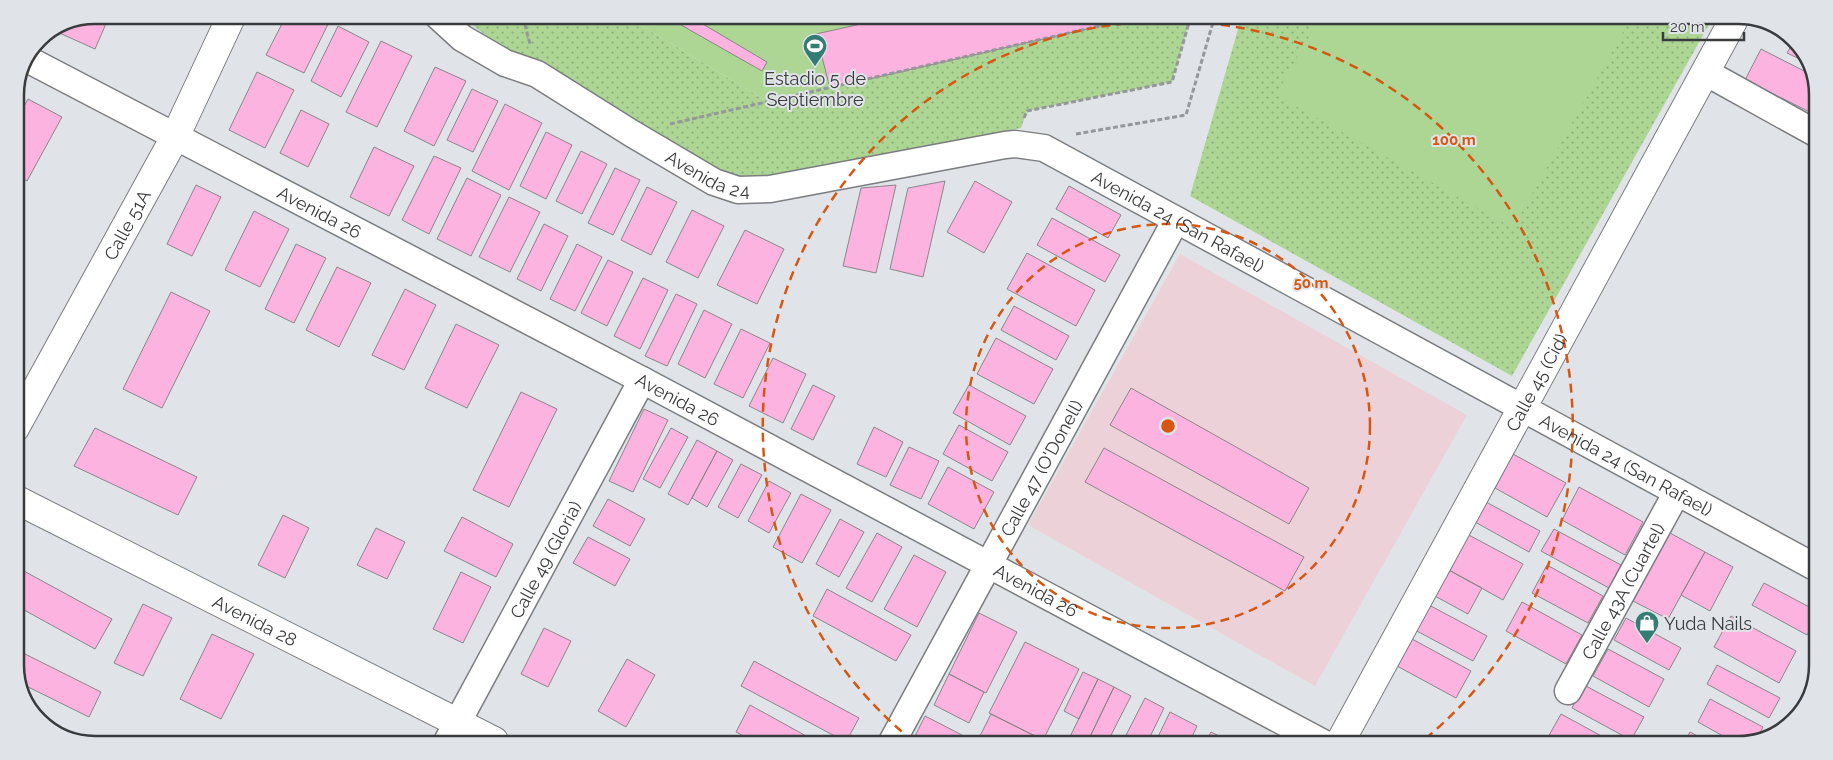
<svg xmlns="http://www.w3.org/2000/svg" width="1833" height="760" viewBox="0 0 1833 760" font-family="Raleway,sans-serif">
<defs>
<pattern id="grass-dots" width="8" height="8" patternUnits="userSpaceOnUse" patternTransform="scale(1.25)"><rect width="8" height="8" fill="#add694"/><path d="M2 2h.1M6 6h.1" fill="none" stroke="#8eaf7a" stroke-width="1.8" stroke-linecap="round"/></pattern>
</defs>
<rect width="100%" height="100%" fill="#e0e4e8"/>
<!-- education -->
<path fill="#ecd2d8" d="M1180 254 1467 415 1315 686 1028 525Z"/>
<!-- grass -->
<path fill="url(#grass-dots)" d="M461 16 636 17 637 23 768 102 1130 19H1190L1172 82 1027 111 1021 128 756 179 734 177 720 173 488 37Z
M1241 19 1711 21 1512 376 1190 196Z"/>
<!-- garden -->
<path fill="#add694" d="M636 17 1130 19 768 102 637 23Z
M1319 19 1630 20 1513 228 1276 95Z"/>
<!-- building -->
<path fill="#fcb3e0" stroke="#8a8688" d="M95 15 108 19 95 49 55 31Z
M286 16H332L304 73 266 55Z
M676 17H691L767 62 762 71 674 21Z
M888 18 1130 19 830 88 816 34Z
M338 26 369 42 341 97 311 81Z
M381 41 412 56 377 127 346 112Z
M1794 41 1802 47 1808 63 1787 53Z
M1761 49 1812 75 1818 90V116L1745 80Z
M435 67 466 81 434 146 404 131Z
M257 72 294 90 265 148 229 130Z
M472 89 498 101 473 152 447 140Z
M28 99 62 117 27 181 15 174V123Z
M505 104 542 123 509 190 472 171Z
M301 110 329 124 308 167 280 153Z
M546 132 572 145 546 199 520 186Z
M374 147 414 166 389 216 350 197Z
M581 151 607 164 582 214 556 201Z
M434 156 461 168 429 234 402 220Z
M615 168 640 180 613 235 588 223Z
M467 178 501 195 471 256 437 239Z
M945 181 923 277 890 269 908 188Z
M975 181 1012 202 984 253 947 232Z
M196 185 221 197 192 256 167 244Z
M896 185 876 273 843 266 861 188Z
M1069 186 1121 215 1108 238 1056 209Z
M647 187 677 202 651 255 621 240Z
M509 197 540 212 510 272 479 257Z
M692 210 724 226 698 278 666 262Z
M254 211 289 229 260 287 225 270Z
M1052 218 1120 255 1105 282 1037 245Z
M544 224 568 236 541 291 517 279Z
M745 230 784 249 757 304 717 285Z
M296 244 326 258 294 323 265 309Z
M577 244 602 257 575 311 550 299Z
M1027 253 1095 290 1076 326 1007 289Z
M608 260 633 272 607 326 581 313Z
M337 267 371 283 339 347 306 330Z
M643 278 668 290 640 349 614 336Z
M405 289 436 305 404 370 372 355Z
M171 292 210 311 162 408 123 389Z
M676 294 697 304 667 366 645 356Z
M1014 306 1069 336 1056 360 1001 330Z
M704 310 732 324 705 378 678 364Z
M456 324 499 345 467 408 425 388Z
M741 329 770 343 743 398 714 384Z
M996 338 1053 369 1034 404 977 374Z
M773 358 806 374 783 423 749 406Z
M813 385 835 396 813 440 791 429Z
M969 385 1026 416 1010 445 953 413Z
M1131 388 1309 488 1289 524 1110 425Z
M521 392 557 409 509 507 473 490Z
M644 409 668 420 633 492 609 481Z
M959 425 1008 452 992 481 943 454Z
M874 427 903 442 886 477 857 464Z
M95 428 197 477 178 515 74 466Z
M671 428 688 437 660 488 643 479Z
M697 440 717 451 688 505 668 494Z
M909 447 939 461 921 499 890 485Z
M1104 448 1304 557 1285 591 1085 482Z
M717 451 733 460 707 507 692 498Z
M1513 454 1566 483 1547 517 1495 488Z
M741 464 762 475 738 518 718 507Z
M948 467 994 492 974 529 928 504Z
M769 481 791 493 769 533 748 521Z
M1579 487 1643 522 1625 555 1562 520Z
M801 494 831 510 802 563 773 547Z
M608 499 645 519 630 546 593 526Z
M1486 502 1540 531 1529 552 1475 522Z
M283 515 309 528 285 578 258 565Z
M462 517 513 544 496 577 444 551Z
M840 519 864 532 839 577 816 564Z
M376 528 405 542 387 579 357 565Z
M1554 529 1621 565 1609 588 1541 551Z
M877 533 902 547 872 602 846 588Z
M1670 533 1705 552 1668 619 1633 601Z
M1467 534 1523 564 1503 600 1447 569Z
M588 537 630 559 615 586 573 563Z
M1705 552 1733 567 1710 611 1681 595Z
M914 555 946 572 917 627 884 609Z
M1547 565 1603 596 1588 623 1532 593Z
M1447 569 1482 588 1468 614 1433 595Z
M22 570 112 619 95 649 15 605V583Z
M461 572 491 587 463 643 433 629Z
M1764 583 1813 609V624L1807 635 1752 605Z
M827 589 911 635 896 661 813 616Z
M1522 602 1582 635 1566 664 1506 631Z
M143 604 172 618 143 676 114 663Z
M1429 605 1487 636 1473 661 1415 630Z
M979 613 1017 632 986 693 949 674Z
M1731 616 1796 651 1779 683 1714 647Z
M1626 618 1681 648 1669 670 1614 640Z
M544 628 571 641 548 687 521 674Z
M212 634 254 654 221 719 180 699Z
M1412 639 1471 671 1456 698 1397 666Z
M1025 642 1079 669 1043 740 989 713Z
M1608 649 1664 679 1649 707 1593 676Z
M23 653 101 692 89 717 20 683 15 668Z
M627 659 655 675 626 727 598 711Z
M754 661 859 718 846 742 741 686Z
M1717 665 1780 698 1769 718 1707 684Z
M1083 672 1098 679 1079 719 1064 711Z
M949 674 984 692 969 723 934 705Z
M1098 679 1114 687 1087 743H1067Z
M1584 685 1644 717 1631 740 1572 708Z
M1114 687 1131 696 1107 743H1087Z
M1145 698 1164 708 1147 743H1122Z
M1710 699 1763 727 1756 740 1739 745 1698 722Z
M750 705 817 742 753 741 736 732Z
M1170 712 1197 726 1189 743H1155Z
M991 714 1043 740 1042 743 977 742Z
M1561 714 1618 745 1556 744 1547 739Z
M925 716 962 735 959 742H912Z
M1211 732 1233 743H1205Z
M1690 732 1714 745H1683Z"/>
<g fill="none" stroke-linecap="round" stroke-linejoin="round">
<defs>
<g id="minor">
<path id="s1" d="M438 16 462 38 505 63 537 74 631 133 714 182 738 190 770 189 1005 145 1015 144 1044 148 1813 566"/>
<path id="s2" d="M29 60 642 380 1325 744"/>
<path d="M1705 72 1817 134"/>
<path id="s3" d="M1568 691 1677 492"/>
<path id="s4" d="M448 740 642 380"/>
<path id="s5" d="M892 742 1176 220"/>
</g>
<g id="tertiary">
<path id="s6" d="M15 428 175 137 232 15"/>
<path id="s7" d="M1339 744 1733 21"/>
</g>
<g id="secondary">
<path id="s8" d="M15 499 494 741"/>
</g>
</defs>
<!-- minor casing -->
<use href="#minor" stroke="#7b7e81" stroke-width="29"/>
<!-- tertiary casing -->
<use href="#tertiary" stroke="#7b7e81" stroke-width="30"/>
<!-- secondary casing -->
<use href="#secondary" stroke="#7b7e81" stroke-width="30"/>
<!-- path -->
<path stroke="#95979a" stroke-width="3" stroke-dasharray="5 2.5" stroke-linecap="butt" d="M523 17 530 44
M1024 118 1027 111 1172 82 1190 19
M670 124 1130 19
M1076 134 1186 115 1214 19"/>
<!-- minor -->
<use href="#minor" stroke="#fff" stroke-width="26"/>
<!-- tertiary -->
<use href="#tertiary" stroke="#fff" stroke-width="28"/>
<!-- secondary -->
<use href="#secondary" stroke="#fff" stroke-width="28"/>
</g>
<!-- distance rings -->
<g fill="none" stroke="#d75611" stroke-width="2.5" stroke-dasharray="9 6">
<circle cx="1168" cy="426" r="202"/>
<path d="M913 741A405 405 0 1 1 1420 743"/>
</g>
<!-- icons -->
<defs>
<symbol id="stadium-pin" viewBox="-11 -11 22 30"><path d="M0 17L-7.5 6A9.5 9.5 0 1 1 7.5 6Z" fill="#357c74" stroke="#e0e4e8"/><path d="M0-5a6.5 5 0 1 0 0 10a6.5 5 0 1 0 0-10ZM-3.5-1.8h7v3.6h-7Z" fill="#fff"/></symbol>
<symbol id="shop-pin" viewBox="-11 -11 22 30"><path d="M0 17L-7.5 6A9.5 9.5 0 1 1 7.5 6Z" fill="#357c74" stroke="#e0e4e8"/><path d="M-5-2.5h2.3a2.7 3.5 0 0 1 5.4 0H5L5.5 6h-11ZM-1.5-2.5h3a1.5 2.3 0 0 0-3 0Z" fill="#fff"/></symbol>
</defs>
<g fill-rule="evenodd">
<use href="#stadium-pin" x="801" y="32" width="28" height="38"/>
<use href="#shop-pin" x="1633" y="609" width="28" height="38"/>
</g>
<g text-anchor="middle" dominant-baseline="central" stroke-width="4" stroke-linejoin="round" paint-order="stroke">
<!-- poi labels -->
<g font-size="18" fill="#3a3b3d" stroke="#e0e4e8">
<text x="815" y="78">Estadio 5 de<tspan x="815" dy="21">Septiembre</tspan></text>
<text x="1664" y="623" text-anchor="start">Yuda Nails</text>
</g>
<!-- street labels -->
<g font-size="18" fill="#3a3b3d" stroke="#e0e4e8">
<text stroke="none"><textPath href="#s1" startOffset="315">Avenida 24</textPath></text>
<text stroke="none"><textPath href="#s2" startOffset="328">Avenida 26</textPath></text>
<text stroke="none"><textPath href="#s1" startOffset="812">Avenida 24 (San Rafael)</textPath></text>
<text stroke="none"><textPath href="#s6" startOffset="232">Calle 51A</textPath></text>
<text stroke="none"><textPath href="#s7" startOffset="412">Calle 45 (Cid)</textPath></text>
<text stroke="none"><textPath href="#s2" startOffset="732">Avenida 26</textPath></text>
<text stroke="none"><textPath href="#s1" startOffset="1322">Avenida 24 (San Rafael)</textPath></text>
<text stroke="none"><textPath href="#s5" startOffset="312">Calle 47 (O'Donell)</textPath></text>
<text stroke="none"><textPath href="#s4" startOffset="205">Calle 49 (Gloria)</textPath></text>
<text stroke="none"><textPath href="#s2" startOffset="1138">Avenida 26</textPath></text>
<text stroke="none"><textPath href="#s3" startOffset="114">Calle 43A (Cuartel)</textPath></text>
<text stroke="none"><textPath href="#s8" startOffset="269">Avenida 28</textPath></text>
</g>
</g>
<!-- crop -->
<path d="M0 0H1833V760H0ZM95 24H1738A71 71 0 0 1 1809 95V665A71 71 0 0 1 1738 736H95A71 71 0 0 1 24 665V95A71 71 0 0 1 95 24Z" fill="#e0e4e8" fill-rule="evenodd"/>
<path fill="none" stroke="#3a3b3d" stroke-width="2.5" d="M95 24H1738A71 71 0 0 1 1809 95V665A71 71 0 0 1 1738 736H95A71 71 0 0 1 24 665V95A71 71 0 0 1 95 24Z"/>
<circle cx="1168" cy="426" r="8" fill="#d75611" stroke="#e0e4e8" stroke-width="2.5"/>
<g font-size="15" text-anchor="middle" font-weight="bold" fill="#d75611" stroke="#e0e4e8" stroke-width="4" stroke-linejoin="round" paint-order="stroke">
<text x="1454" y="145">100 m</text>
<text x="1311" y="288">50 m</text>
</g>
<!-- scale -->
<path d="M1663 32v8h81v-8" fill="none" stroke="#3a3b3d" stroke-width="2.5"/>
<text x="1670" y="32" font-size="15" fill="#3a3b3d" stroke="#e0e4e8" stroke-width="4" paint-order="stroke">20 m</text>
</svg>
